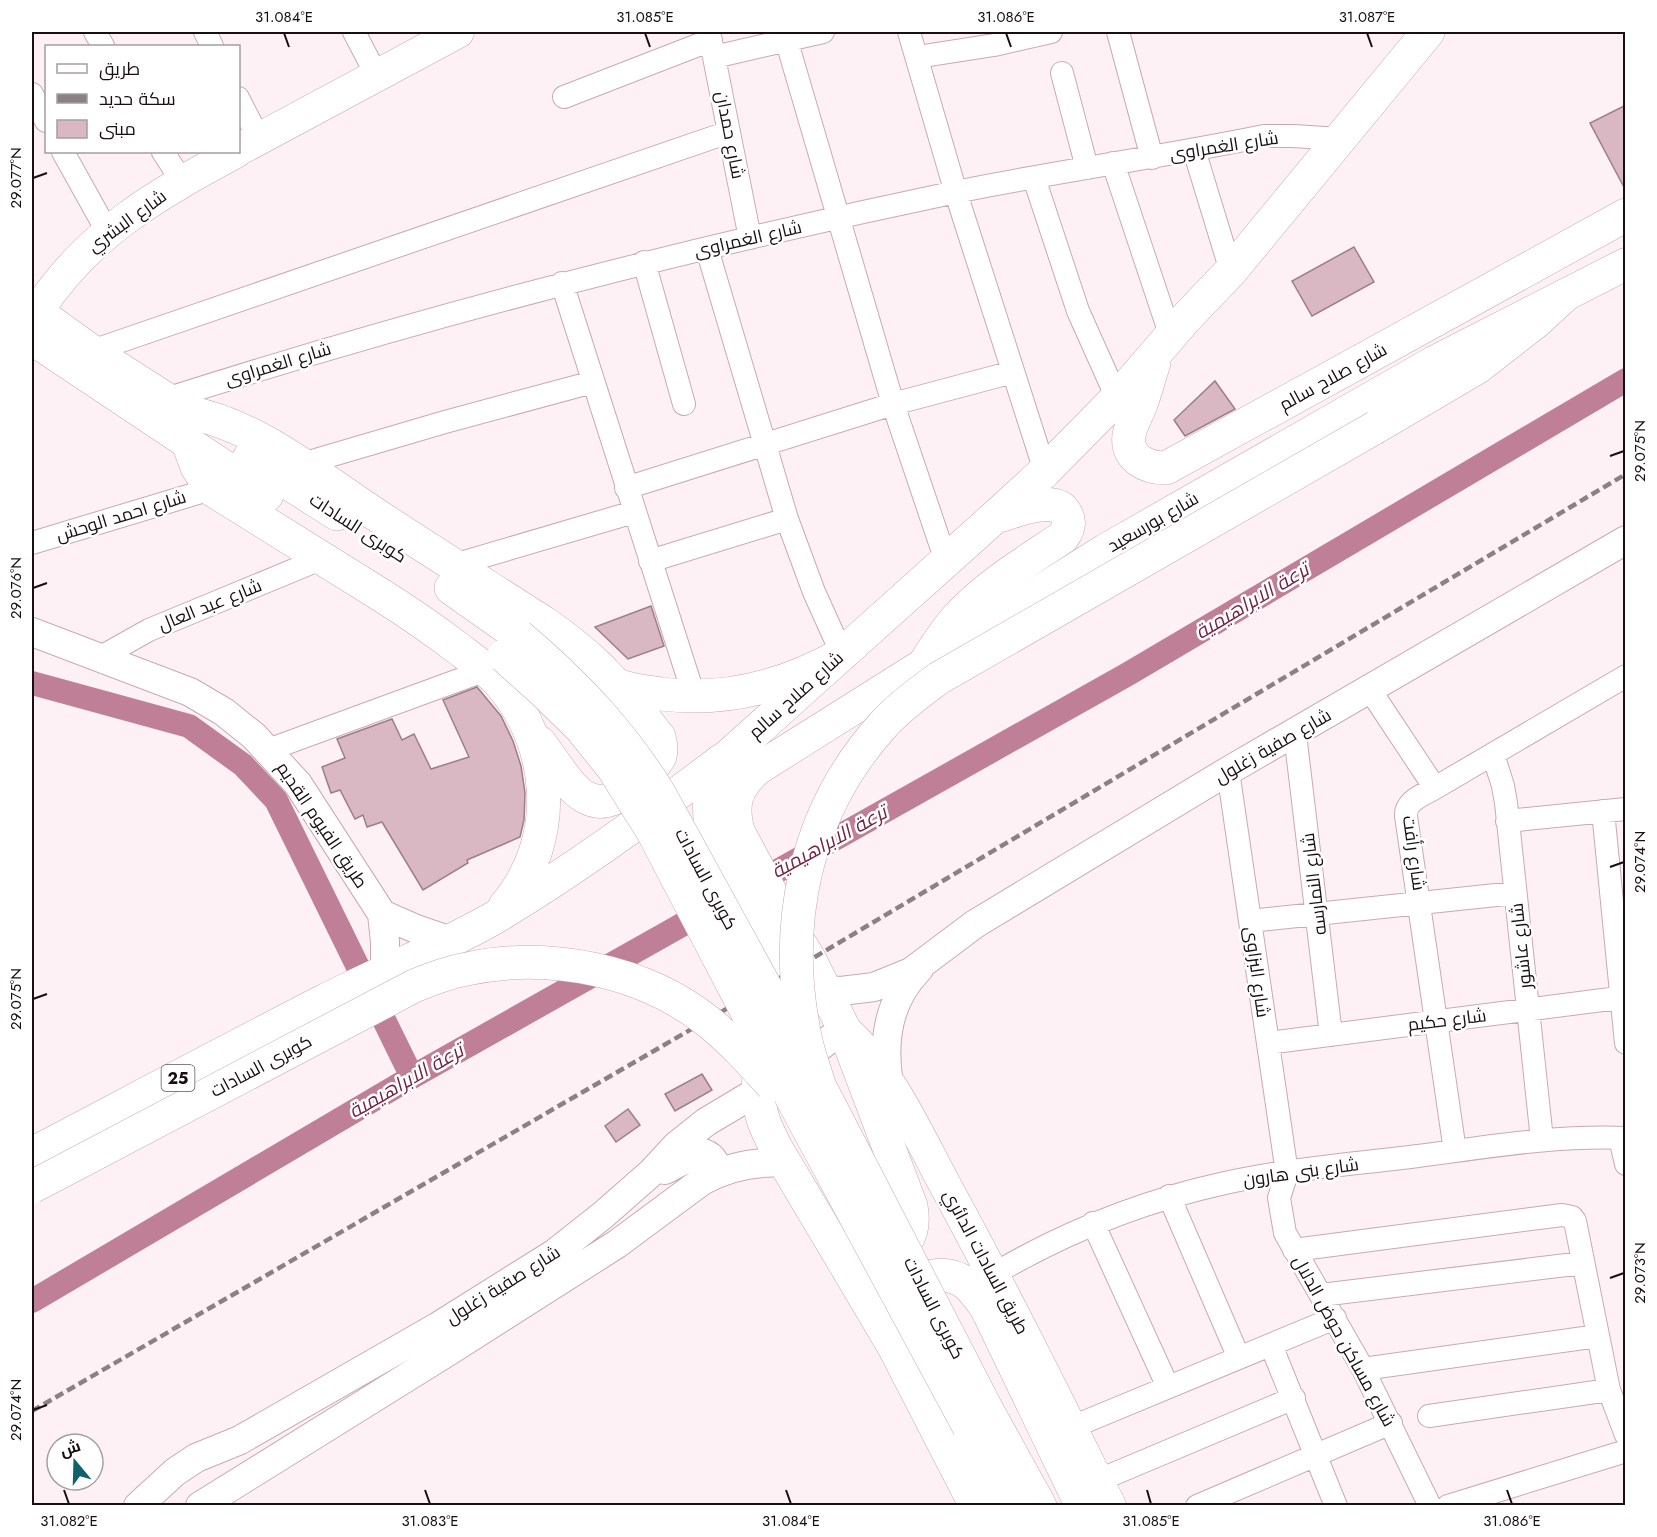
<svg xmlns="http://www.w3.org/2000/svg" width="1657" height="1537" viewBox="0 0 1657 1537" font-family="Jost,Cairo,sans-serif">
<rect width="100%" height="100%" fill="#fef1f5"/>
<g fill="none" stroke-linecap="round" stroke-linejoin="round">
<!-- canal -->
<path stroke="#bf8097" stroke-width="24" d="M32 683 189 726 243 765 276 800 412 1077
M751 886 1128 674 1626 380
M32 1301 412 1077 710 909"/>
</g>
<!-- building -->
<path fill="#d9b8c3" stroke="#9c7e89" stroke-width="1.5" d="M1626 105V191L1590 123Z
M1354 247 1374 282 1312 316 1292 281Z
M1215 381 1235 409 1185 436 1174 420Z
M651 606 664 646 628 659 595 627Z
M477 687 501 716 513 741 521 766 525 793 524 820 520 837 467 860 468 863 423 890 382 822 367 827 363 815 355 819 340 790 331 793 322 767 345 758 337 739 392 719 402 740 414 734 431 769 469 757 443 700Z
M702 1074 712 1090 675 1111 665 1094Z
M628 1109 640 1125 616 1142 605 1126Z"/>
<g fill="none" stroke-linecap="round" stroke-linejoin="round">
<defs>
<path id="minor" d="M95 32 103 46
M205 32 212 46
M354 32 377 76
M709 32 750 238
M784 32 893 404 946 561
M909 32 956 193 1045 471
M1118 32 1152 158
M714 57 823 32
M917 57 994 45 1051 32
M1062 73 1087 168
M32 94 46 121
M564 97 711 40
M238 98 259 139
M1194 150 1231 271
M63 152 107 231
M163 152 182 181
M1113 163 1171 337
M1034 178 1078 311 1117 398
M707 249 787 519 814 592 842 654
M644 262 684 404
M562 283 694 696
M92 351 729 132
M166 399C426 316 689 248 956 192 1058 171 1162 157 1264 136H1293L1341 139
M302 464 445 422 593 382
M626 488 893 404 1013 372
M32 543 211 489
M650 561 787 519
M454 565 634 512
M99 658 149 630 323 558
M1370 690 1435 788
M1295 734 1331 1035
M268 750 486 670
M1493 754 1503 786 1506 803 1542 1140
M1228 771 1287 1173 1279 1198 1285 1233 1363 1369 1430 1506
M1603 811 1626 1043
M1507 821 1626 809
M1250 921 1515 893
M1268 1043 1626 997
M1620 1138 1626 1164
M1455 1151 1406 816C1405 801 1423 795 1435 788L1626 676
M1169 1196 1239 1358
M1093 1223 1168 1387
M1294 1250 1562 1215 1572 1217 1575 1221 1609 1390 1626 1435
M994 1274C1067 1231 1143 1201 1225 1183 1288 1169 1354 1164 1418 1156 1487 1147 1556 1135 1626 1138
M1321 1295 1583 1263
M1271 1345 1336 1506
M1363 1369 1598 1336
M1429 1416 1609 1390
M1070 1428 1335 1318
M1097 1481 1294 1398
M1197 1506 1391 1423
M1448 1506 1626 1451"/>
<path id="tertiary" d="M32 632 190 692 224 712 254 736 298 784 382 914 385 942V970
M382 914 416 929 451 941
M824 990 841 991 874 987 911 972 975 924 1228 771 1626 540
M889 1084C882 1042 888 1000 919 969
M665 1170 699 1152C711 1154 717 1161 716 1174
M138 1506 175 1472 196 1458 240 1440 437 1327 555 1253 603 1215 652 1172 676 1146 706 1122 758 1091 844 1029
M200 1506 449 1351 617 1244 702 1181C729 1166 755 1161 785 1163"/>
<path id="secondary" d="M238 150 458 32
M32 308 92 351 187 412
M37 312C87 234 156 195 236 152
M32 339 188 443
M739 833C731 804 736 787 759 768L1105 550 1434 362 1626 264
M844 1029C890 1071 916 1131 945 1185 1003 1291 1056 1398 1110 1506"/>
<path id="primary" d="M1154 363C1149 377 1146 391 1141 404 1137 415 1131 424 1129 435 1126 458 1146 468 1166 468L1626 215
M925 663C935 647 945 631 957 618 987 585 1026 562 1063 537 1068 530 1071 523 1066 514 1056 494 1016 511 999 516
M726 758 996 516 1045 471 1117 398 1187 317 1231 271 1428 32"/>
<path id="trunk" d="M187 412C259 426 318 477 378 516 434 553 490 588 546 624 564 637 581 650 597 665 604 671 612 683 620 686 633 691 648 692 661 694 726 702 786 686 842 654
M1376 427 1478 367 1537 321 1564 296
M188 443 197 467 211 489C267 524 324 559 381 595 408 612 434 630 459 649 472 659 486 669 498 681 554 744 561 840 505 906
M188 443 267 495
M249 458 337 514
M451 588 519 636
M540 743C552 758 568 788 585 797 608 810 626 791 642 777 648 771 657 764 660 756 662 749 661 744 659 737L618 685
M726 758C710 781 706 803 712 831 733 875 776 933 778 981 779 998 772 1013 768 1029 760 1059 754 1089 763 1119 766 1129 772 1139 776 1148L893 1345 976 1506
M739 833 782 914 810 960 844 1029 911 1206C916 1233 907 1249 880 1259
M32 1154C129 1103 226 1051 324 1001 382 971 443 948 499 915 577 868 650 815 722 760
M898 1297C914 1277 945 1267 967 1284 974 1290 980 1299 986 1307L1082 1506
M988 1412 1040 1506
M969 1427 1012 1506"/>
</defs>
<!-- minor casing -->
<use href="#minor" stroke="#c9a9b4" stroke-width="24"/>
<!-- tertiary casing -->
<use href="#tertiary" stroke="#c9a9b4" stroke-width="30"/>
<!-- secondary casing -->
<use href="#secondary" stroke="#c9a9b4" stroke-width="33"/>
<!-- primary casing -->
<use href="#primary" stroke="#c9a9b4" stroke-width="34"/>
<!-- trunk casing -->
<use href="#trunk" stroke="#c9a9b4" stroke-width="34"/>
<!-- minor -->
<use href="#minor" stroke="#fff" stroke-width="22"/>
<!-- tertiary -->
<use href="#tertiary" stroke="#fff" stroke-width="28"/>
<!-- secondary -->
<use href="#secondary" stroke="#fff" stroke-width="32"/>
<!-- primary -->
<use href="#primary" stroke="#fff" stroke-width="33"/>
<!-- trunk -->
<use href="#trunk" stroke="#fff" stroke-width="33"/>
<!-- rail -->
<path stroke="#8c8084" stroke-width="4.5" stroke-dasharray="9 4.5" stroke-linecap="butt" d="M32 1411 778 979 1626 474"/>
<defs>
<path id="trunk-bridge" d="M519 636C576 685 619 729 659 793L819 1085 988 1412
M504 656 543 691 580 727 613 768 653 832 803 1119 969 1427
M819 1085C815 1070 809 1056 806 1041 781 927 804 812 883 725 899 707 919 693 939 678L1376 427
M32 1187 414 986C431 979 449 972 467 969 549 951 644 970 710 1023 733 1042 752 1063 772 1085"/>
</defs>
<!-- trunk-bridge casing -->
<use href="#trunk-bridge" stroke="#c9a9b4" stroke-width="34" stroke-linecap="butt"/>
<!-- trunk-bridge -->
<use href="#trunk-bridge" stroke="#fff" stroke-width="33"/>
</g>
<!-- ticks -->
<path fill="none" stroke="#190e12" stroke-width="2" d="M284 33 289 47M645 33 650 47M1006 33 1011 47M1367 33 1372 47M33 178 47 173M1610 456 1624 451M33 588 47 583M1610 867 1624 862M33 999 47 994M1610 1278 1624 1273M33 1410 47 1405M64 1490 69 1504M425 1490 430 1504M786 1490 791 1504M1147 1490 1151 1504M1507 1490 1512 1504"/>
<g text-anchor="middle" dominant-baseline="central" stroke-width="5" stroke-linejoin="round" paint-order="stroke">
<!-- shield labels -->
<rect fill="#fff" stroke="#5e5659" stroke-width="1.5" x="161.5" y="1065" width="33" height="26" rx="4.5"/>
<g font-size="16" font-weight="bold" fill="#190e12">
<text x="178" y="1078">25</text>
</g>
<!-- street labels -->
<g font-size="18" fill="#190e12" stroke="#fff">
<text transform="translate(730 135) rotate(79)">شارع حمدان</text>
<text transform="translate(1224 146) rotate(-9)">شارع الغمراوى</text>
<text transform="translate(127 221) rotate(-36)">شارع البشري</text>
<text transform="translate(748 239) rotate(-13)">شارع الغمراوى</text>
<text transform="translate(278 364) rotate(-17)">شارع الغمراوى</text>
<text transform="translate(1333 377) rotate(-29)">شارع صلاح سالم</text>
<text transform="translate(121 516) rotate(-17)">شارع احمد الوحش</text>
<text transform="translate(1153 522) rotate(-30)">شارع بورسعيد</text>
<text transform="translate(358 528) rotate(33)">كوبرى السادات</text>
<text transform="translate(210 605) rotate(-22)">شارع عبد العال</text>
<text transform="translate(796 695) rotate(-42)">شارع صلاح سالم</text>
<text transform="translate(1273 746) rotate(-30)">شارع صفية زغلول</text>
<text transform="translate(322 825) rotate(56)">طريق الفيوم القديم</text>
<text transform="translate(1414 853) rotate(82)">شارع رأفت</text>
<text transform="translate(706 879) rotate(62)">كوبرى السادات</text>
<text transform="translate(1314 884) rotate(-97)">شارع النمارسه</text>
<text transform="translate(1521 946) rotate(-96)">شارع عاشور</text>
<text transform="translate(1257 972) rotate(82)">شارع البزاوى</text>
<text transform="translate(1447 1020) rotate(-7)">شارع حكيم</text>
<text transform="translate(261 1066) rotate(-28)">كوبرى السادات</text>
<text transform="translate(1301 1172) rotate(-8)">شارع بنى هارون</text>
<text transform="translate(986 1262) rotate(62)">طريق السادات الدائري</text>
<text transform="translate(503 1285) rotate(-32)">شارع صفية زغلول</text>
<text transform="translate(934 1308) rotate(63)">كوبرى السادات</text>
<text transform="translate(1344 1341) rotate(61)">شارع مساكن حوض الدلال</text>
</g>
<!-- water labels -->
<g font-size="20" font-style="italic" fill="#702447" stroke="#fff">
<text transform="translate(1252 601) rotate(-31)">ترعة الابراهيمية</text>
<text transform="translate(829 842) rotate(-29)">ترعة الابراهيمية</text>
<text transform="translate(406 1081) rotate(-30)">ترعة الابراهيمية</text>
</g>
</g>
<!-- border -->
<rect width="1657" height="1537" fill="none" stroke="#ffffff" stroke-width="66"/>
<!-- legend -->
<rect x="45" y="45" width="195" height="108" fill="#ffffff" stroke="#a39fa0" stroke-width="1.5"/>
<rect x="57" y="64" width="30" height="9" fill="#ffffff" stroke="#a39fa0" stroke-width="1.5"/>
<text x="99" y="75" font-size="18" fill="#190e12">طريق</text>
<rect x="57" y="94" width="30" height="9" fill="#8c8084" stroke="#a39fa0" stroke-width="1.5"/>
<text x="99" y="105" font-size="18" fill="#190e12">سكة حديد</text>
<rect x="57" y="120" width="30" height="18" fill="#d9b8c3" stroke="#a39fa0" stroke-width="1.5"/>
<text x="99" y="135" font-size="18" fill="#190e12">مبنى</text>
<!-- north arrow -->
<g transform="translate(75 1462) rotate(341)"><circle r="28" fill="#ffffff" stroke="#a39fa0" stroke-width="1.5"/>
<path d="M0-4.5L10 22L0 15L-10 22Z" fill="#116169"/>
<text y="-9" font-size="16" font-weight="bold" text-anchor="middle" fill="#190e12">ش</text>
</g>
<rect x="33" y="33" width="1591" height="1471" fill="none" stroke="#190e12" stroke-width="2"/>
<g font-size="15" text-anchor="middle" fill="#190e12">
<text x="284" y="22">31.084°E</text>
<text x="645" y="22">31.085°E</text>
<text x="1006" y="22">31.086°E</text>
<text x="1367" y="22">31.087°E</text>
<text transform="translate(16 178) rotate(-90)" y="5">29.077°N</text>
<text transform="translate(1640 451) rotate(-90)" y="5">29.075°N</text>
<text transform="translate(16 588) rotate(-90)" y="5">29.076°N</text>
<text transform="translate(1640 862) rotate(-90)" y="5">29.074°N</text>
<text transform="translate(16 999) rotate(-90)" y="5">29.075°N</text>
<text transform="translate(1640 1273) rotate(-90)" y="5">29.073°N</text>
<text transform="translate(16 1410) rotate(-90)" y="5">29.074°N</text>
<text x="69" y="1526">31.082°E</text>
<text x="430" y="1526">31.083°E</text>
<text x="791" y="1526">31.084°E</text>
<text x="1151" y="1526">31.085°E</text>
<text x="1512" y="1526">31.086°E</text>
</g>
</svg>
